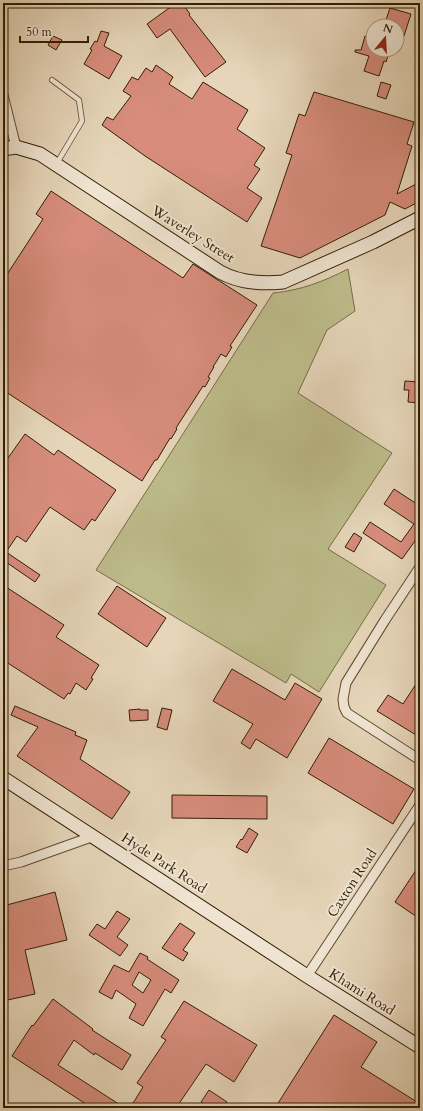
<svg xmlns="http://www.w3.org/2000/svg" width="423" height="1111" viewBox="0 0 423 1111" font-family="Cardo,serif">
<rect width="100%" height="100%" fill="#e6d5b9"/>
<filter id="stains"><feTurbulence type="fractalNoise" baseFrequency=".005" numOctaves="4"/><feColorMatrix values="0 0 0 0 .2 0 0 0 0 .09 0 0 0 0 .02 0 0 0 .5 -.17"/></filter>
<radialGradient id="worn" r=".72"><stop offset=".6" stop-color="#630" stop-opacity="0"/><stop offset="1" stop-color="#630" stop-opacity=".3"/></radialGradient>
<!-- green -->
<path fill="#bdbb8a" stroke="#776c46" d="M348 269 355 311 327 330 298 393 392 453 328 549 386 585 319 692 291 674 286 683 96 570 273 293C302 290 322 282 348 269Z"/>
<!-- building -->
<path fill="#d78c7c" stroke="#311e03" fill-rule="evenodd" d="M176 3H182L190 14 189 15 226 62 205 77 170 29 157 38 147 24Z
M390 8 411 14 404 36 397 34V26H384Z
M101 31 109 33 104 46 122 56 109 79 84 64 92 50 90 49 95 41 97 42Z
M53 36 62 40 56 50 48 45Z
M365 36 373 38V50H390L386 62 384 61 379 76 364 71 369 56 355 52V50H361Z
M156 65 173 77 169 84 192 99 203 82 248 110 237 129 265 148 254 165 260 169 247 188 262 198 247 222 145 156 102 125 107 117 113 120 131 96 123 91 132 77 138 80 146 68 152 72Z
M381 82 391 85 386 99 377 96Z
M314 92 414 122 407 144 412 146 397 194 420 182V201L405 209 390 202 385 215 300 258 261 246 292 155 286 153 299 114 305 116Z
M51 191 183 278 193 264 257 305 230 346 232 347 226 357 221 354 213 367H214L208 377 210 378 205 387 203 386 176 428 177 429 171 439 170 438 157 460H155L142 481 3 390V274L6 276 43 219 36 214Z
M405 381 420 382V403L408 402 409 390H404Z
M25 434 54 455 58 450 116 490 95 521 92 519 84 530 50 507 26 542 17 536 6 552 40 575 35 582 3 560V465Z
M394 489 420 506V534L402 559 363 533 370 522 401 542 414 524 384 504Z
M354 533 362 538 354 552 345 547Z
M3 585 64 625 56 637 99 665 91 678 93 679 86 690 76 683 70 694 68 693 64 699 3 660Z
M117 586 166 618 147 647 98 614Z
M232 669 285 700 295 683 322 699 287 758 256 739 250 749 241 743 253 724 213 701Z
M420 678V728L416 735 377 711 388 695 403 704Z
M15 706 76 732 75 735 87 740 80 759 130 792 112 819 17 756 38 727 11 715Z
M162 708 172 710 167 730 157 727Z
M140 709V710H148V720L130 721 129 710Z
M329 738 414 789 393 824 308 773Z
M172 795 267 796V819L172 818Z
M249 828 258 834 247 853 236 847 241 839 242 840Z
M420 864V919L395 902Z
M55 892 67 940 25 950 35 994 3 1001V906Z
M117 911 130 919 117 937 128 945 120 956 89 935 97 924 105 929Z
M180 923 195 933 183 950 188 953 183 961 162 948Z
M140 953 148 957 147 959 179 980 171 993 165 989 143 1026 129 1018 136 1004 116 990 112 999 99 992 114 965 129 972ZM139 972 151 980 143 993 132 985Z
M53 999 93 1029 92 1030 131 1055 122 1070 95 1053 94 1055 74 1040 58 1065 125 1108H92L12 1056 32 1025 33 1026Z
M184 1001 257 1045 234 1082 206 1064 176 1108H130L143 1087 137 1083 166 1040 161 1037Z
M334 1015 377 1042 361 1067 417 1102 413 1108H275Z
M209 1090 227 1102 222 1108H211L201 1102Z"/>
<g fill="none" stroke-linecap="round" stroke-linejoin="round">
<defs>
<path id="lane" d="M52 80 79 100 82 121 57 163
M415 223 420 234"/>
<path id="street" d="M3 95 16 147
M420 567 385 620 346 683 343 699 344 707 347 713 420 760
M3 866 21 862 94 836
M307 976 420 805"/>
<path id="secondary" d="M3 149 16 147 40 154 220 272C240 283 261 284 283 282L373 242 420 218
M3 778 307 976 420 1047"/>
</defs>
<!-- lane casing -->
<use href="#lane" stroke="#5e4c30" stroke-width="6"/>
<!-- street casing -->
<use href="#street" stroke="#5e4c30" stroke-width="11"/>
<!-- secondary casing -->
<use href="#secondary" stroke="#311e03" stroke-width="15"/>
<!-- lane -->
<use href="#lane" stroke="#efe4d2" stroke-width="4.5"/>
<!-- street -->
<use href="#street" stroke="#efe4d2" stroke-width="9"/>
<!-- secondary -->
<use href="#secondary" stroke="#efe4d2" stroke-width="13"/>
</g>
<g text-anchor="middle" dominant-baseline="central" stroke-width="4" stroke-linejoin="round" paint-order="stroke">
<!-- street labels -->
<g font-size="14" fill="#311e03" stroke="#efe4d2">
<text transform="translate(193 234) rotate(32)">Waverley Street</text>
<text transform="translate(164 863) rotate(33)">Hyde Park Road</text>
<text transform="translate(352 883) rotate(-57)">Caxton Road</text>
<text transform="translate(362 992) rotate(32)">Khami Road</text>
</g>
</g>
<!-- margin -->
<rect width="423" height="1111" fill="none" stroke="#e6d5b9" stroke-width="16"/>
<rect x="4" y="4" width="415" height="1103" fill="none" stroke="#311e03" stroke-width="2"/>
<rect x="8" y="8" width="407" height="1095" fill="none" stroke="#311e03"/>
<!-- north arrow -->
<g transform="translate(385 38) rotate(18)"><circle r="19" fill="#efe4d2" stroke="#a3957f"/>
<path d="M0-3L7 15L0 10L-7 15Z" fill="#8f2418"/>
<text y="-6" font-size="11" font-weight="bold" text-anchor="middle" fill="#311e03">N</text>
</g>
<!-- scale -->
<path d="M20 36v6h68v-6" fill="none" stroke="#311e03" stroke-width="2"/>
<text x="26" y="36" font-size="12" fill="#311e03" stroke="#efe4d2" stroke-width="3" paint-order="stroke">50 m</text>
<rect width="100%" height="100%" filter="url(#stains)"/>
<rect width="100%" height="100%" fill="url(#worn)"/>
</svg>
